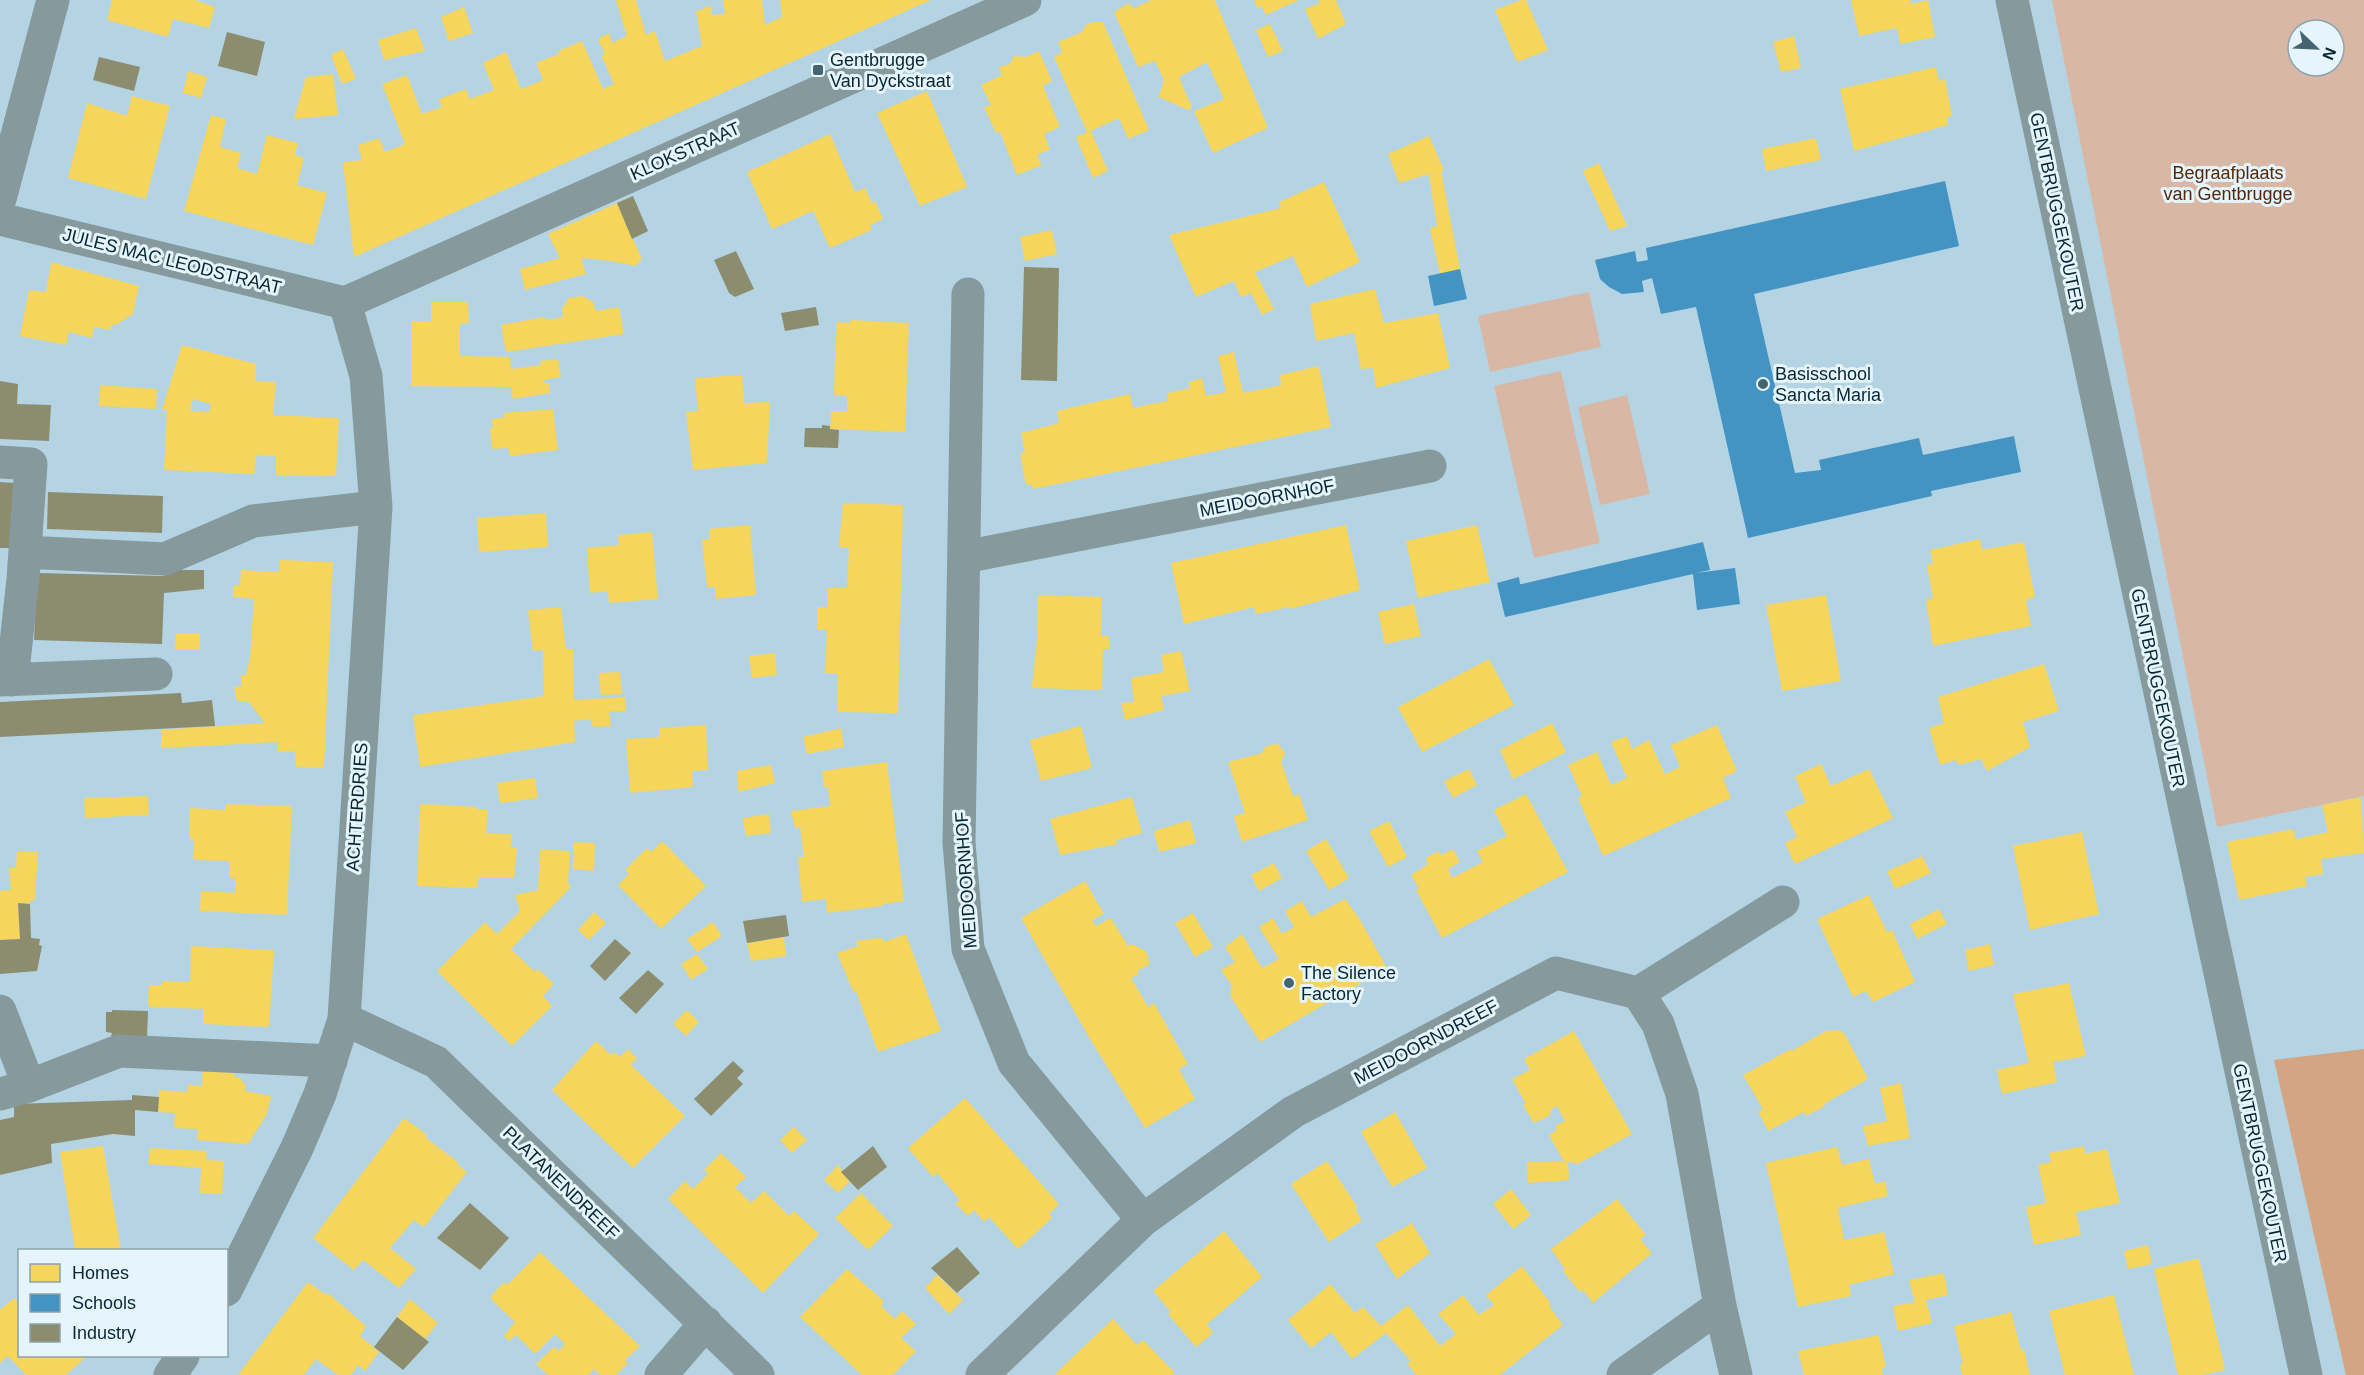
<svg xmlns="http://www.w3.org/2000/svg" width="2364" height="1375" viewBox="0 0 2364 1375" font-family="Arial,sans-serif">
<rect width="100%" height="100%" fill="#b5d4e3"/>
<!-- green -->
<path fill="#d8b8a4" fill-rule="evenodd" d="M2052 0H2364V796L2217 827ZM2298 30H2334V66H2298Z
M1589 292 1601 347 1490 372 1478 316Z
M1561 371 1600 543 1534 558 1494 386Z
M1627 395 1650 494 1600 505 1578 407Z"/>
<!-- forest -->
<path fill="#d3a582" d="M2364 1049V1375H2346L2274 1060Z"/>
<!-- homes -->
<path fill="#f6d55c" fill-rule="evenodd" d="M112 0H195L215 7 209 28 173 19 168 37 107 20Z
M616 0H636L646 35 655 31 665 61 702 46 696 12 711 5 712 15 725 14 723 0H762L765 25 782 17 780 0H931L354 257 343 162 362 160 358 145 379 138 385 152 405 144 382 84 407 75 422 114 442 107 439 99 466 89 470 99 494 90 483 63 506 52 521 89 543 80 536 63 559 54 558 51 582 41 603 89 614 84 601 55 605 54 598 39 609 33 612 43 627 36Z
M1151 0H1215L1268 128 1213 153 1194 111 1224 99 1207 62 1179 77 1192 108 1188 110 1159 97 1164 80 1155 61 1138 67 1115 14V11L1130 3 1133 9Z
M1254 0H1299L1266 15 1262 7 1258 8Z
M1319 0H1336L1346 24 1318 39 1305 9 1320 3Z
M1521 0H1526L1548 50 1517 62 1495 10Z
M1851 0H1910L1911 4 1928 0 1935 37 1900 44 1897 28 1859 36Z
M464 7 473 33 449 41 441 17Z
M1092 22H1103L1149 130 1128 139 1119 118 1091 131 1108 171 1093 178 1076 137 1087 132 1054 57 1062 52 1058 42 1082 32 1085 26Z
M1270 24 1283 51 1268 57 1256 30Z
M416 28 425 51 384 60 378 40Z
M1794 36 1801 68 1781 72 1773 42Z
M343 49 356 79 342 84 331 55Z
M1039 51 1052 81 1043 86 1060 127 1044 134 1050 149 1037 155 1042 165 1017 175 1000 132 996 133 984 107 991 105 981 85 1002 75 999 67 1010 64 1014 56 1026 57Z
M1936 67 1939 81 1945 79 1952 116 1947 117 1948 125 1854 151 1840 89Z
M188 71 207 77 201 98 183 93Z
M333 74 338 115 294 119 306 77Z
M927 91 967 187 920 206 877 113Z
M132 96 170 106 146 199 68 178 87 103 127 116Z
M211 115 226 119 220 147 241 153 237 168 257 174 267 135 298 143 295 155 304 158 297 185 327 193 313 245 184 211Z
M830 134 855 192 865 188 872 203 875 201 883 219 870 225 872 230 830 248 813 211 772 229 747 172Z
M1429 136 1444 170 1441 171 1460 269 1440 274 1430 228 1437 226 1429 174 1399 183 1388 154Z
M1816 138 1821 160 1766 171 1762 149Z
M1599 163 1627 226 1610 231 1583 171Z
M1324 182 1360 262 1307 287 1293 256 1255 272 1274 309 1262 315 1251 293 1241 297 1234 281 1196 297 1169 235 1281 208 1279 202Z
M617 203 642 259 635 266 611 261 581 258 586 274 525 290 520 269 560 258 548 234Z
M1052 230 1057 254 1025 261 1020 237Z
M51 262 139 286 133 314 116 325H111L110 330 94 327 92 338 69 332 66 345 20 336 29 290 46 292Z
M1375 289 1384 323 1438 313 1450 368 1376 388 1373 368 1361 369 1354 333 1316 341 1310 304Z
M583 296 593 302 596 311 619 307 624 334 506 352 501 325 544 317 547 320 563 317 562 309 569 298Z
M431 302H468L469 323 460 324V356L510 357 511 369 541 365 540 361 558 359 561 377 544 380 545 383H549L550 393 513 399 511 387 411 386V321H431Z
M850 320 909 323 905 432 830 429 831 411H847V396L834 395 835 356 837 322 850 323Z
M182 345 256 364 255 381 276 382 273 415 339 418 336 476 276 475V456L256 455 254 474 164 470 167 410H162ZM193 399 211 404 209 412 190 411Z
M1234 352 1243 393 1281 385 1280 375 1319 366 1331 427 1033 489 1032 484 1026 485 1020 454 1025 453 1021 433 1059 423 1057 411 1130 394 1133 408 1167 401 1168 393 1190 388 1189 382 1202 378 1206 396 1226 392 1218 356Z
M742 375 744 403 770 402 767 463 693 470 686 412 698 411 695 378Z
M100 385 157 389 156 409 99 406Z
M553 409 558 450 510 456 508 448 492 449 490 428 493 427 492 419 505 417 504 413Z
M843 503 903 505 898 713 837 712 838 674 825 673 827 630H817V607H827V588H847L849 548 839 547Z
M546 513 548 547 479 552 477 518Z
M750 525 756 595 715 599V587H707L702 540 710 539 709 529Z
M1346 525 1360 590 1290 609V607L1256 614 1254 607 1184 624 1171 563Z
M1477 525 1490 582 1418 598 1406 541Z
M652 532 658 599 609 603 608 591 590 593 587 548 619 545 618 535Z
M1980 539 1982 550 2024 542 2035 597 2026 600 2031 626 1933 646 1926 600 1933 598 1927 565 1933 564 1930 550Z
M280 560 333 562 324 768 296 767 295 751 278 752V742L161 748V730L265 723 248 701H237L234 687 241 686V675H246L250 658 254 599 233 597V586L240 585 241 570 279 572Z
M1038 595 1102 597 1101 636H1109V649H1103L1102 690 1032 688 1037 640Z
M1826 595 1841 681 1782 691 1766 605Z
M1414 604 1421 636 1385 644 1378 612Z
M561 607 566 649H573L574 700 625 697 626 711H609L611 726 593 727 591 719 574 721 575 742 420 767 413 715 544 696 543 650 533 651 528 610Z
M176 633H200V650H175Z
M1181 651 1190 691 1161 696 1164 710 1125 720 1121 703 1134 702 1131 678 1164 672 1161 655Z
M775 653 777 675 752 678 749 656Z
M1489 659 1514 705 1422 752 1398 707Z
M2044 664 2059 711 2023 722 2030 747 1987 771 1981 759 1959 765 1956 760 1940 765 1929 728 1944 723 1938 697Z
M620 672 622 694 601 695 599 673Z
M1552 723 1566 752 1513 779 1500 750Z
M706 725 708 770 692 771 693 787 630 793 626 739 659 737V728Z
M1717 725 1737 771 1723 778 1731 798 1603 856 1578 798 1582 796 1568 765 1597 752 1611 785 1627 778 1611 742 1627 736 1632 749 1649 740 1665 774 1680 767 1671 745Z
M1081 726 1092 768 1041 781 1030 740Z
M841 728 844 747 807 754 803 737Z
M1278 744 1285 753 1281 762 1293 796 1299 794 1308 820 1242 842 1234 816 1245 813 1228 762 1262 753 1266 746Z
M887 762 904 901 883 904 882 906 827 913 826 899 802 902 798 857H804L800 827 795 828 791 811 830 806 828 787H824L822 771Z
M1821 764 1831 786 1869 769 1893 818 1795 864 1785 843 1797 837 1785 812 1806 802 1795 776Z
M771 765 775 783 738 792 737 771Z
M1469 769 1477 785 1453 798 1444 781Z
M535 778 538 798 500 803 497 783Z
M1526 794 1568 872 1442 938 1416 890 1419 888 1411 875 1428 864 1426 858 1438 851 1441 855 1453 849 1460 862 1448 869 1452 878 1483 862 1477 851 1507 836 1494 810Z
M148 796 149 815 85 818 84 798Z
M1132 797 1142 833 1116 840 1118 844 1060 855 1050 819Z
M2361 797 2364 853 2321 859 2323 874 2305 877 2307 886 2239 900 2227 842 2293 829 2296 839 2328 832 2322 805Z
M226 804 292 806 287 915 200 911 201 891 235 893V878H229V861L193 860 194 839H189L190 808 225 810Z
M420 804 477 807 478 810H488L486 833 512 834 511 848H517L514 878H478L477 888 417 886Z
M769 814 771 833 746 836 743 818Z
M1190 820 1196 843 1159 852 1154 831Z
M1389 821 1407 857 1388 867 1369 831Z
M2082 832 2099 914 2030 930 2013 846Z
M1326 839 1349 878 1329 890 1306 851Z
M662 841 706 886 661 929 618 885 629 874 625 870 647 848 651 852Z
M573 842 595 843 594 871 573 869Z
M540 849 570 851 568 883 571 887 511 949 535 972 538 969 554 984 543 996 552 1006 512 1046 437 971 485 922 497 934 520 911 515 895 538 890Z
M17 851 38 852 35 900 30 901V904L18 903 20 939 0 940V891L11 890 9 868H16Z
M1922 856 1931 873 1895 889 1887 871Z
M1274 863 1282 878 1259 891 1251 875Z
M1085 881 1104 914 1092 920 1096 926 1111 918 1128 946 1132 944 1146 951 1150 964 1137 971 1139 974 1131 978 1148 1007 1154 1003 1188 1064 1179 1069 1195 1099 1145 1128 1090 1039 1021 918Z
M1869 895 1887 932 1892 930 1915 982 1873 1002 1866 991 1853 997 1817 919Z
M1345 899 1359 918 1387 968 1260 1042 1229 994 1232 993 1230 989 1233 987 1221 970 1235 962 1225 947 1242 934 1262 968 1279 959 1259 927 1273 918 1282 934 1294 927 1285 911 1302 901 1311 917Z
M1939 909 1947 924 1917 939 1910 924Z
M594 912 606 923 589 940 578 930Z
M1193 913 1213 947 1195 957 1175 923Z
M713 922 722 936 697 952 687 939Z
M906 934 941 1031 878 1052 856 991H853L837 953 858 946 856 941 878 938H882L884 942Z
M784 937 786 956 751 961 747 943Z
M1990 944 1994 965 1969 971 1965 950Z
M191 946 274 950 269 1027 203 1024V1009L150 1007 148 1004 149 985H162V981L190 982Z
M697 954 708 969 691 980 681 964Z
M2069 983 2086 1056 2053 1062 2057 1082 2002 1094 1997 1070 2029 1063 2013 994Z
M687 1010 699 1022 686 1036 673 1024Z
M1837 1030 1843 1032 1847 1038 1868 1079 1824 1104 1825 1106 1806 1116 1804 1112 1768 1131 1758 1111 1763 1109 1743 1075 1791 1049 1792 1051 1795 1049 1826 1031Z
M1574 1031 1632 1134 1578 1164 1563 1160 1549 1135 1557 1130 1555 1126 1565 1121 1557 1106 1552 1109 1549 1116 1534 1123 1523 1105 1526 1104 1512 1079 1530 1070 1524 1059Z
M596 1041 611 1055 614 1052 620 1057 628 1049 637 1058 631 1065 685 1116 633 1168 552 1090Z
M203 1064 234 1066V1077H239L246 1086 245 1091 271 1096 267 1114 248 1144 197 1140 198 1129 174 1128 175 1113 158 1112 159 1090 187 1092 188 1085 202 1086Z
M1901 1083 1910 1138 1868 1146 1863 1126 1887 1121 1880 1088Z
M965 1098 1059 1204 1049 1214 1052 1218 1018 1249 989 1217 984 1222 974 1210 968 1216 955 1203 960 1200 937 1173 933 1177 908 1148Z
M1395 1112 1427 1168 1392 1187 1361 1132Z
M404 1118 427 1135 426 1138 458 1162 457 1164 467 1172 424 1227 414 1220 390 1248 416 1269 399 1288 363 1260 354 1270 313 1238Z
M794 1127 807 1140 792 1153 780 1140Z
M103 1146 121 1250H75L60 1152Z
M2084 1146 2085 1154 2107 1149 2120 1203 2076 1212 2081 1235 2034 1245 2026 1207 2046 1203 2038 1165 2051 1162 2049 1153Z
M1837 1147 1842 1165 1869 1159 1875 1184 1885 1181 1888 1196 1838 1208 1844 1240 1884 1232 1894 1274 1849 1285 1851 1296 1798 1307 1766 1163Z
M150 1148 207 1151 206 1160 224 1161 222 1194 200 1193 201 1168 148 1164Z
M721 1153 746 1177 735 1187 751 1203 764 1191 789 1216 794 1211 819 1234 763 1293 668 1199 685 1181 693 1189 708 1174 704 1170Z
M1327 1161 1358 1208 1355 1209 1362 1220 1329 1242 1291 1184Z
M1568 1161 1569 1180 1528 1183 1527 1162Z
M838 1165 850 1181 838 1193 824 1180Z
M1511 1189 1531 1215 1513 1229 1493 1204Z
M861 1193 893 1226 868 1250 835 1218Z
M1617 1199 1646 1235 1640 1239 1652 1253 1593 1303 1583 1290 1580 1292 1563 1271 1565 1269 1551 1249Z
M1412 1223 1430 1253 1397 1279 1375 1244Z
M1224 1231 1262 1277 1207 1324 1213 1333 1196 1347 1168 1314 1171 1312 1153 1291Z
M2148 1245 2152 1264 2128 1269 2124 1251Z
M540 1252 640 1346 625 1360 628 1363 616 1375H600L594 1369 589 1375H548L536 1364 554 1347 559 1351 565 1344 555 1334 535 1354 516 1335 509 1341 504 1336 515 1322 491 1299V1296L504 1282 507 1285Z
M2199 1258 2225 1370 2203 1375H2178L2154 1269Z
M1522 1266 1551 1304 1549 1306 1563 1325 1500 1375H1416L1407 1363 1411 1361 1386 1333 1352 1359 1331 1332 1311 1348 1288 1320 1330 1284 1355 1313 1363 1307 1381 1326 1408 1305 1440 1346 1456 1334 1438 1314 1463 1295 1479 1315 1494 1305 1486 1295Z
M847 1269 884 1301 881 1306 895 1319 902 1311 916 1324 901 1338 916 1351 893 1375H862L800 1317Z
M1944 1273 1948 1295 1926 1300 1932 1323 1898 1331 1893 1306 1915 1302 1909 1280Z
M937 1275 963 1300 949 1314 925 1288Z
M308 1282 326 1295 328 1293 366 1326 360 1336 379 1352 365 1371 358 1365 351 1375H338L316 1359 304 1375H238Z
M2114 1295 2134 1375H2065L2049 1311Z
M14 1298 20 1304V1356H87L66 1375H26L8 1356 0 1363V1310Z
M410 1299 438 1323 425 1339 397 1317Z
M2011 1312 2021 1350 2024 1349 2030 1375H1962L1960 1365 1963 1364 1954 1326Z
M1113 1319 1137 1345 1143 1340 1175 1373 1172 1375H1057L1056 1373Z
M1879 1335 1886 1367 1882 1368 1883 1375H1804L1798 1351Z"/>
<!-- schools -->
<path fill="#4393c3" d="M1945 181 1959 246 1754 294 1795 473 1821 470 1819 460 1919 438 1923 455 2014 436 2021 472 1931 491 1932 496 1748 538 1696 307 1661 314 1652 278 1642 281 1644 292 1622 294 1609 287 1600 279 1595 260 1635 251 1637 262 1648 260 1646 248Z
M1460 269 1467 299 1434 306 1428 276Z
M1703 542 1710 570 1696 573 1735 568 1740 604 1697 610 1693 574 1505 617 1497 583 1519 577 1520 584H1522Z"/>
<!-- industry -->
<path fill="#8c8c6e" d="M227 32 265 42 257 76 218 66Z
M99 57 140 67 134 91 93 80Z
M633 196 648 231 632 239 617 203Z
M736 251 754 289 735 297 729 293 714 260Z
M1024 267 1059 268 1057 381 1021 380Z
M816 307 819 325 785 331 781 313Z
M0 381 18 384 17 404 51 405 49 441 0 439Z
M822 425 830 426V429L839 430 838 448 804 447 805 428H822Z
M0 482 16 483 14 548H0Z
M48 492 163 496 162 533 47 529Z
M165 570H204V589L164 593 162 644 34 640 37 573 164 576Z
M181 693 182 703 212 700 215 726 0 737V702Z
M18 903 30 904 31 938 40 939 39 945 42 946 37 971 0 974V940L20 939Z
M786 915 789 936 747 943 743 921Z
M615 939 631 953 605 981 590 966Z
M648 970 664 984 636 1014 619 998Z
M112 1010 148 1011 147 1039 111 1036 112 1033 106 1032V1012H112Z
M733 1061 744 1071 737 1078 743 1084 711 1116 694 1099Z
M132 1095 159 1097 158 1112 135 1110V1136L113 1134 51 1144 52 1163 0 1175V1120L14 1117V1104L132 1100Z
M873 1146 887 1167 858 1190 841 1172Z
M470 1203 509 1238 480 1270 437 1238Z
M957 1247 980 1273 957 1293 931 1268Z
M397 1317 429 1342 403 1370 374 1347Z"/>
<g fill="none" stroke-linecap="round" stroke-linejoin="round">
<!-- minor -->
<path stroke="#86999d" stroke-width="33" d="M2012 0 2306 1375
M0 199 53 0
M0 219 345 303
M968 294 959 843 968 949 1014 1063 1143 1220
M345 303 1025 0
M0 462 31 464 23 579 12 680
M25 552 165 559 253 521 376 507
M964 557 1430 466
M0 680 156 674
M1638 993 1783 902
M0 1011 29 1086
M344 1019 436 1062 758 1375
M0 1094 29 1086 119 1051 331 1061
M226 1290 297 1148 320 1094 344 1019 376 507 366 376 345 303
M170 1375 183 1356
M661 1375 706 1323
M982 1375 1143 1220 1293 1112 1556 973 1638 993 1658 1024 1682 1094 1720 1306 1736 1375
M1623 1375 1720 1306"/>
</g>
<!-- markers -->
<g fill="#456472" stroke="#e6f4fb" stroke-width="2">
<rect x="812" y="64" width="12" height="12" rx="3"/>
<circle cx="1763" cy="384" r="6"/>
<circle cx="1289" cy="983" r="6"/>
</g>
<g text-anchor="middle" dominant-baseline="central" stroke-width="6" stroke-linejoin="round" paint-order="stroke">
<!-- poi labels -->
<g font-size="18" fill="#082735" stroke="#e6f4fb" text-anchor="start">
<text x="830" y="60">Gentbrugge<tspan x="830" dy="21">Van Dyckstraat</tspan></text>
<text x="1775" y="374">Basisschool<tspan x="1775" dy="21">Sancta Maria</tspan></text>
<text x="1301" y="973">The Silence<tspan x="1301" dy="21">Factory</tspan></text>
</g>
<!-- street labels -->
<g font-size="18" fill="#082735" stroke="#e6f4fb">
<text transform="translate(685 151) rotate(-24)">KLOKSTRAAT</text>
<text transform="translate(2057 212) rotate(78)">GENTBRUGGEKOUTER</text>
<text transform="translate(172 261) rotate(14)">JULES MAC LEODSTRAAT</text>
<text transform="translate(1267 498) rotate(-11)">MEIDOORNHOF</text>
<text transform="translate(2158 688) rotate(78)">GENTBRUGGEKOUTER</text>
<text transform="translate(357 807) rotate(-86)">ACHTERDRIES</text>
<text transform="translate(966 880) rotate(-94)">MEIDOORNHOF</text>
<text transform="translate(1426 1042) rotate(-28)">MEIDOORNDREEF</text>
<text transform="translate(2260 1163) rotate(78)">GENTBRUGGEKOUTER</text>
<text transform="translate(561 1183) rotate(44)">PLATANENDREEF</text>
</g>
<!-- park labels -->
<g font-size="18" fill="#54290b" stroke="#e6f4fb">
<text x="2228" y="173">Begraafplaats<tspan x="2228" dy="21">van Gentbrugge</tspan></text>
</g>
</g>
<!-- legend -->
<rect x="18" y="1249" width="210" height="108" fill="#e6f4fb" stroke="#8da2ac" stroke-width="1.5"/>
<rect x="30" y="1264" width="30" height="18" fill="#f6d55c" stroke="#8da2ac" stroke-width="1.5"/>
<text x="72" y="1279" font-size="18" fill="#082735">Homes</text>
<rect x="30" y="1294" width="30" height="18" fill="#4393c3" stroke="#8da2ac" stroke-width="1.5"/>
<text x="72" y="1309" font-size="18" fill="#082735">Schools</text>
<rect x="30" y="1324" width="30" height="18" fill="#8c8c6e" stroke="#8da2ac" stroke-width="1.5"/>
<text x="72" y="1339" font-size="18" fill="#082735">Industry</text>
<!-- north arrow -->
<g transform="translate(2316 48) rotate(113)"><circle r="28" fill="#e6f4fb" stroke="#8da2ac" stroke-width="1.5"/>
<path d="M0-4.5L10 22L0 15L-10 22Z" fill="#456472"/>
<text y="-9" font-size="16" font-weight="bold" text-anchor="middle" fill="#082735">N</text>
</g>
</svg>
